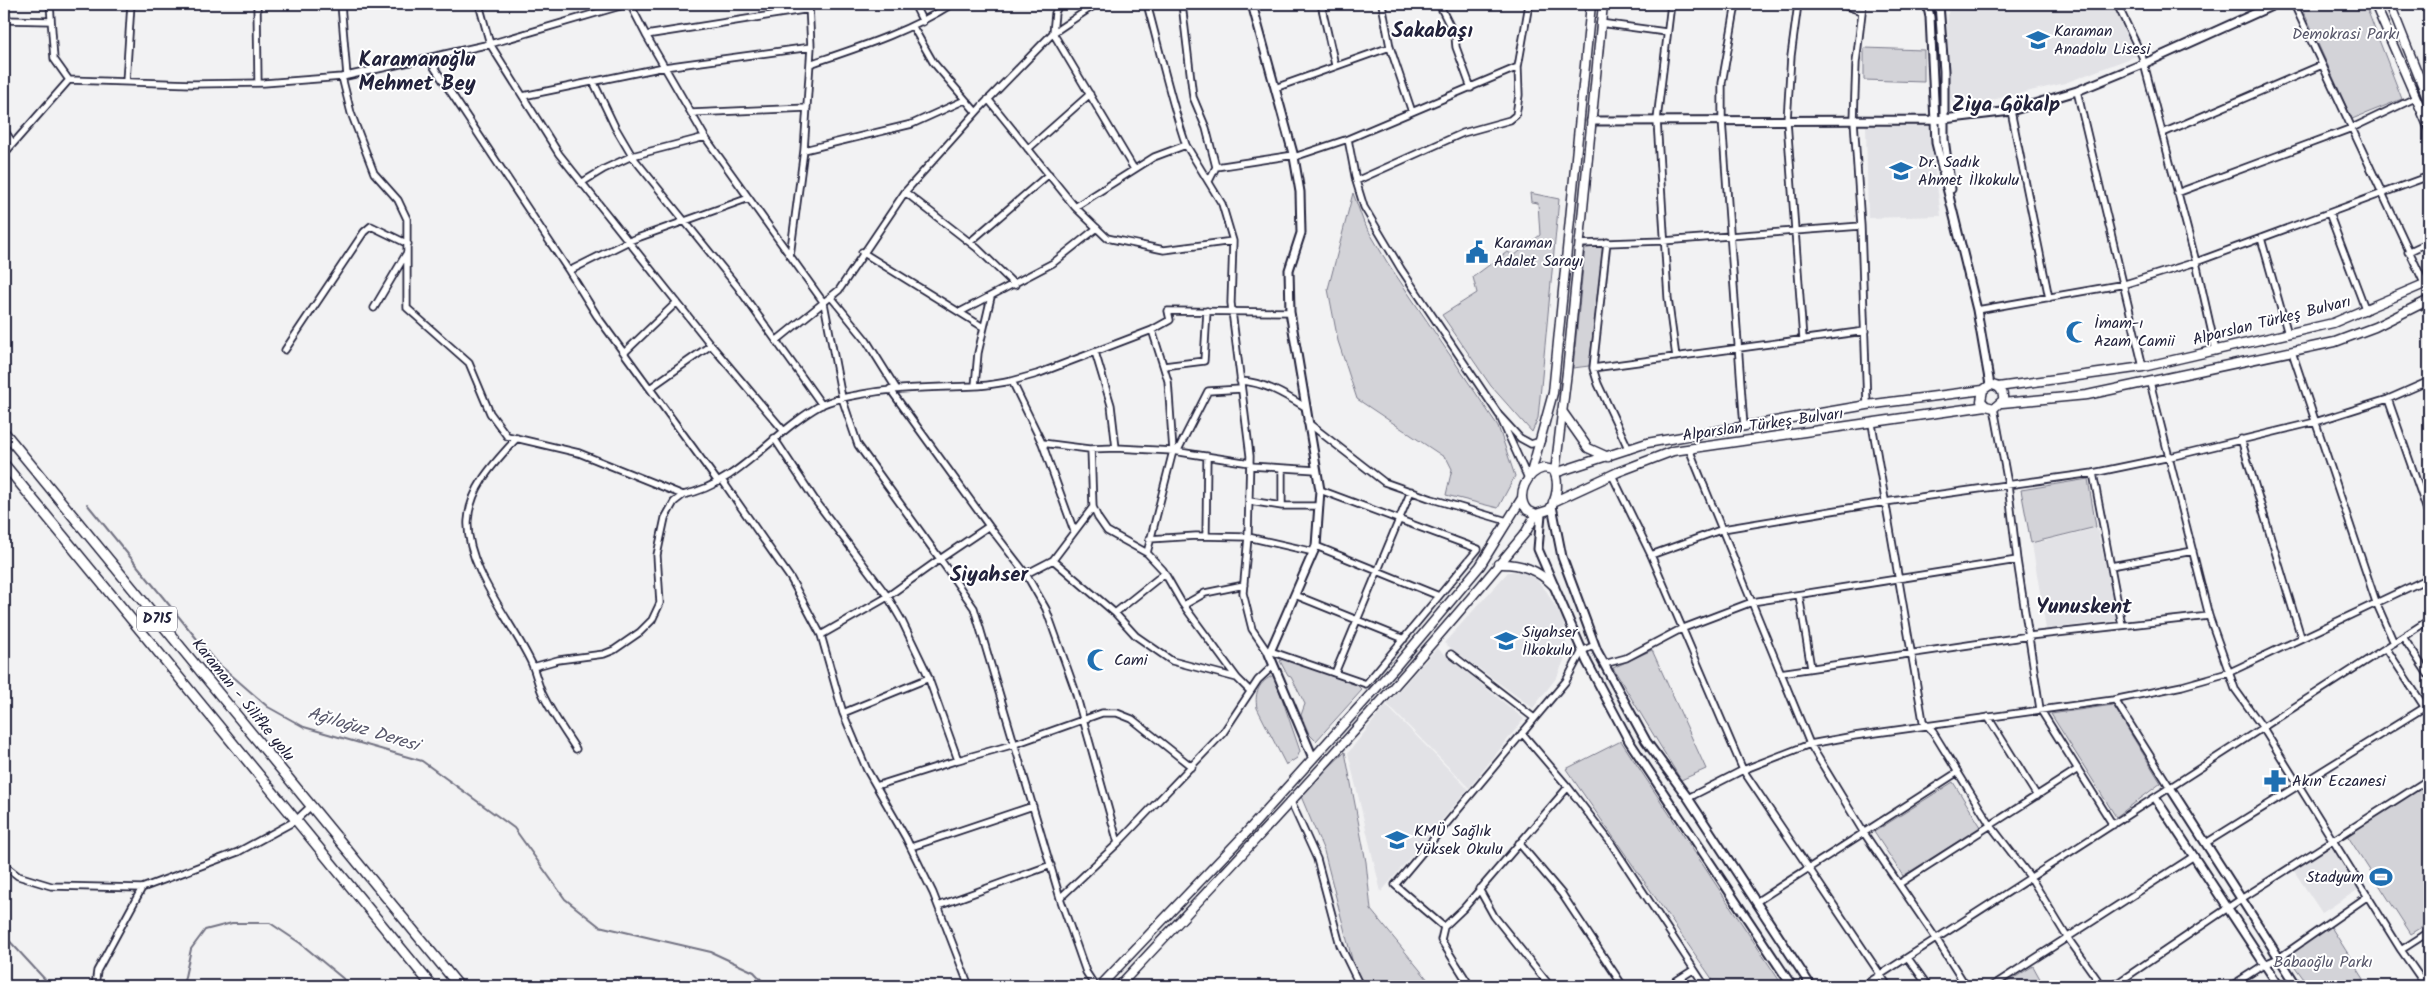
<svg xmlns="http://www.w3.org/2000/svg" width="2433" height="990" viewBox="0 0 2433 990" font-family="Kalam,sans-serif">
<rect width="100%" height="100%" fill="#f2f2f3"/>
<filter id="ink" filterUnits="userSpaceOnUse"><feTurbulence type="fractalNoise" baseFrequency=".02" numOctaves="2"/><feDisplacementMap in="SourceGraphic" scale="10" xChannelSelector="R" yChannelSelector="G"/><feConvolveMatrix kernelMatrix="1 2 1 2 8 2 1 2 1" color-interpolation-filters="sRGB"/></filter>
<g filter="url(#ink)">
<!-- built -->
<path fill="#e2e2e6" d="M1949 4H2112L2136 56 2065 83 1962 107 1954 105 1950 98 1947 23Z
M1866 126H1929L1941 216 1868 218Z
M2097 528 2118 620 2046 629 2032 544Z
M1521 571 1537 580 1547 592 1563 620 1566 638 1565 658 1557 677 1533 708 1444 643 1508 572Z
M1437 648 1524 719 1469 788 1387 704Z
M1386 705 1468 789 1381 892 1348 753Z
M2331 846 2359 889 2322 913 2294 871Z"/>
<!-- green -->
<path fill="#d3d3d8" stroke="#7a7a8a" d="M2300 4H2365L2402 99 2352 119Z
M1864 48 1924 50V82L1864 80Z
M1353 193 1364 223 1387 262 1498 426 1515 476 1498 508 1446 495 1452 469 1447 459 1357 399 1338 341 1328 289Z
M1530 193 1559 199 1538 418 1532 432 1491 386 1442 315 1477 293 1473 277 1507 252 1515 255 1540 235 1538 203 1531 202Z
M1604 246 1589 366 1573 368 1585 248Z
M2088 479 2096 527 2031 543 2021 490Z
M1652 650 1706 769 1681 780 1613 668Z
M1284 658 1354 682 1362 690 1316 741 1309 734 1301 715 1305 704 1291 677 1288 676 1280 661Z
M1274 675 1300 751 1297 758 1286 765 1257 708C1254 692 1259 682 1274 675Z
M2113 705 2161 783 2116 817 2051 714Z
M1621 741 1783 986H1717L1566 769Z
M1345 752 1366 862 1371 910 1433 986H1365L1354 967 1324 851 1300 794Z
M1953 782 1981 827 1903 876 1874 832Z
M2426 785 2429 790V923L2411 934 2347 835Z
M2331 927 2364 979 2346 986H2309L2287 956Z
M2033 966 2044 986H2001Z"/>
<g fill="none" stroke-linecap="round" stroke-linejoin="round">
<!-- stream -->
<path stroke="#727282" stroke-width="2" d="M87 504 214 660 268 707 304 727 422 761 514 828 565 899 599 926 711 952 754 972 767 986
M4 935 51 986
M183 986 191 949 205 930 232 923H270L300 943 352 986"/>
<defs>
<path id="minor" d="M50 4 54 59 69 80 192 84 264 83 342 77 490 44 627 4
M257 4 258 83
M341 4 347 76
M479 4 490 44 559 154 711 345 783 430
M630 4 646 35 705 137 824 303 842 398 858 445 940 559 989 526 890 389
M914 4 923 22
M1059 4 1055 13 1053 33 1134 169
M1147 4C1160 51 1170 99 1186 145
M1182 4 1193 97 1206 128 1216 167 1209 181
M1321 4 1335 65
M1382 4 1390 47 1412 112
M1439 4 1455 36 1456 47 1471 88
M1671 4 1657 120 1668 298 1676 357
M1736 4 1722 83V120L1744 427
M1798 4 1791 56 1787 121 1803 339
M1840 4 1861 11
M1863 4 1856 63 1854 120 1861 226 1867 405
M2117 4 2142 56 2196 262 2216 351
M2294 4 2425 285
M4 20 51 21
M1600 23 1666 32
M913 27 933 62 976 112
M646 35 810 9
M428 58 569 271
M810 64C860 47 908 32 952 4
M342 77 351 113 374 173 398 200 407 219V308L469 363 490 413 507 436 579 453 683 495C739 484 772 432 821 405 832 400 845 397 857 395 899 387 932 388 974 386 987 386 1000 383 1012 381L1042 443 1089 449 1116 448 1173 451 1250 463
M593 81 615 127 632 156 737 286 822 405
M126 82 131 4
M1275 88 1390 47
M2077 91 2143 367
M523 96 664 67 811 47
M988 99 1075 207 1107 238 1164 250 1233 241
M2011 111 2049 298
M691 113 807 108
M4 130 13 143
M2163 133 2322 65
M1348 139 1356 181 1364 207 1401 269 1499 415 1520 438 1531 444 1541 441
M1028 149 1090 94
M804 150 912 124 965 100
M4 154 69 80
M1294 157 1348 139 1518 67 1529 4
M1216 167 1294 155
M1356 181 1463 133 1510 120 1516 115 1519 95 1518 67
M581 183 604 169 632 156 705 137
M905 192 977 248 1015 285
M2177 193 2352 128 2415 98
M1075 207 1154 157 1186 145 1222 204 1233 241 1231 303 1250 456 1248 537 1243 593 1252 629 1269 654
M2329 213 2366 311
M2261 238 2288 334
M970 242 1049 174
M1607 242 1593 368 1598 384 1629 450
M1579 244 1663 241 1861 226
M862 252 983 327
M2408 252 2429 242
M790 256 804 150 811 47 809 4
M831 297 866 340 896 388
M374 308 406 254
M1977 310 2125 284 2196 262 2429 176
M960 312 1053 263 1097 228
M776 341 839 290 905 192 981 107 1053 33 1096 4
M285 350 364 232 371 226 408 244
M1095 352 1111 405 1116 448
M2292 352 2376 602 2394 643
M624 353 677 302
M1164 366 1204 361 1207 311
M1593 368 1865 331
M1012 381 1037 374 1152 330 1170 320 1168 311 1290 312
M1240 381C1264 382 1284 394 1305 407
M2150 382 2209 616 2235 689 2263 728 2401 950 2426 986
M975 386 978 353 991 297
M650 388 711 345
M2388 399 2429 516
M1994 408 2008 484 2017 560 2040 709 2113 825
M1501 419 1527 476
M1307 422 1384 482 1432 499 1507 521
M1872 424 1923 721 1933 732 1991 826 2031 878 2067 937 2102 986
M517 438C495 462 470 487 468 521 466 568 511 620 531 662 536 673 538 686 544 697 553 715 565 732 576 749
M774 438 815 500 888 597 902 621 926 671 958 760 1015 744 1102 713H1117L1132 719 1192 767
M2241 439 2301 637
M1042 443 1074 531
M1091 449 1093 507 1098 518 1107 531 1147 553 1163 570 1182 603 1237 678 1250 691
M1689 449 1810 744 1864 833 1937 940 1966 986
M1173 451 1179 448 1208 391 1241 389
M1250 466 1316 470
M2093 473 2122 625
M1612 475 1651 555 1743 770 1888 986
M722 480 791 579 821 635 843 713 867 770 906 838 933 893 969 986
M718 482 597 316 569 271 629 241 749 198
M1249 501 1282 506H1319
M1282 506V468
M1093 507 1053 560 1115 613
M989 526 1026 574 1046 609 1074 687 1118 843
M1206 536 1207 456
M1149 539 1196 536 1248 537 1314 552
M1316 546 1439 596
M1147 553 1173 451 1168 381 1152 330
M1651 555 1723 529 1885 502 2093 473 2170 457 2315 422 2388 399 2429 381
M2111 566 2193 551
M1165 573 1115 613 1136 636 1172 661 1237 678
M1026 574 1053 560
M1295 595 1404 639
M1799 595 1811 668
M1184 605 1205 593 1244 585
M821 635 884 599 940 559 974 608 1060 898
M2403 637 2429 676
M2386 648 2429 714
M1270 651 1366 684 1478 549 1320 490
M1451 654 1534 718
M1604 664 1626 658 1681 629 1752 602 2017 560
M533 667 558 660 604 654 614 650 640 632 652 620 660 603 657 555 665 518 674 502 683 495
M1335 673 1411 491
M1780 673 2029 636 2209 616
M2115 700 2171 789
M843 713 929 678
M1988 717 2037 796
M876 786 958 760
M1568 787 1611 843 1705 986
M1688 798 1743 770 1810 744 1854 736 2113 700 2182 686 2228 673 2429 578
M1291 802 1317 859 1340 945 1360 986
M1519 843 1562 894 1623 986
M2206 843 2425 707
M911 847 1033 806
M4 865 18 876 51 886 142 888 238 852 295 821 311 806
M1899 884 2078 769
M1479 889 1494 916 1550 986
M1756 902 1958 772
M938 906 1051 865
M1444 927 1395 885 1566 681 1582 651 1595 645
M2401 950 2429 932
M1908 958 1928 986
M95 986 97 971 142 888
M1095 986 1086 972 1060 898 1118 843 1223 733 1258 680 1273 666
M1470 986 1441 940 1444 927 1464 908 1568 787 1522 733
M1668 986 1693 970
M1863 986 2429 620
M1992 986 2194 856
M2113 986 2241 899 2429 779
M2231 986 2265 964 2279 958 2368 896"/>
<path id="tertiary" d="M1087 4 1090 7
M1252 4 1294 157 1300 192 1301 233 1289 270 1290 312 1320 490 1316 546 1269 654 1313 758
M1927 4 1930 17 1936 143 1977 310 1990 385
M1939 4 1944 71V139L1951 189
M1591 121 1935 120 2011 111 2077 91 2143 64 2276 4
M1552 506 1562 557 1597 651 1646 741 1688 798 1811 986
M1541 514 1538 549 1587 662 1629 741 1792 986
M2171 789 2297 986
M2156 799 2279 986"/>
<path id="secondary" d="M2375 4 2429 128
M2390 4 2429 102
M1998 387 2143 367 2333 323 2429 282
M2002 403 2087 395 2335 342 2375 327 2429 300
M1562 411 1588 448 1608 457
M1544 468 1553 470C1560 481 1557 499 1549 510L1536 514 1527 510C1515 495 1527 472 1544 468Z
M1555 472 1567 372 1603 4
M1531 473 1553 393 1591 4
M1555 473 1647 443 1867 405 1983 390
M1553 502 1618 472 1673 451 1986 406 1994 408 2003 400C2004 391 1999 385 1990 385L1983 390 1981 401 1986 406
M1498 564C1521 563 1538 570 1554 586
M1100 986 1245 834 1397 665 1480 566 1522 498
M1119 986C1258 838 1397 689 1526 532L1536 514"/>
<path id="trunk" d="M4 432 459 986
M4 464 432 986"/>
</defs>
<!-- minor casing -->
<use href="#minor" stroke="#22223b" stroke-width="9"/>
<!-- tertiary casing -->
<use href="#tertiary" stroke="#22223b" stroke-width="11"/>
<!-- secondary casing -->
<use href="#secondary" stroke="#22223b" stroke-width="11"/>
<!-- trunk casing -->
<use href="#trunk" stroke="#22223b" stroke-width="12"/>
<!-- minor -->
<use href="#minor" stroke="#fff" stroke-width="5.5"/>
<!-- tertiary -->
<use href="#tertiary" stroke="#fff" stroke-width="7"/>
<!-- secondary -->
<use href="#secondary" stroke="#fff" stroke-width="8"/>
<!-- trunk -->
<use href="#trunk" stroke="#fff" stroke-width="9"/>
</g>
</g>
<!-- icons -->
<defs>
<symbol id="school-bare" viewBox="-9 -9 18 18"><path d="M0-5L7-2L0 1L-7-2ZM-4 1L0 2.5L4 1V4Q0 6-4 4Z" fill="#1f6fb2" stroke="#fff" stroke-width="2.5" paint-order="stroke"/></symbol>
<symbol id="civic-bare" viewBox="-9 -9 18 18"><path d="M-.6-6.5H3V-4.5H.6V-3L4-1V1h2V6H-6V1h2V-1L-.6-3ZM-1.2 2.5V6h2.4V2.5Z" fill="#1f6fb2" stroke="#fff" stroke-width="2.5" paint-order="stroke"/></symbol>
<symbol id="mosque-bare" viewBox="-9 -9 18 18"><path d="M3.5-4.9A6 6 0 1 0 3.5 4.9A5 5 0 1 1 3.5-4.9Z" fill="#1f6fb2" stroke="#fff" stroke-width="2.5" paint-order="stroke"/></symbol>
<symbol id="pharmacy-bare" viewBox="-9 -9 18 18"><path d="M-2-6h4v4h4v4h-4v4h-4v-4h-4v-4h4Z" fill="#1f6fb2" stroke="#fff" stroke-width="2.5" paint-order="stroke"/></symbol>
<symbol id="stadium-bare" viewBox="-9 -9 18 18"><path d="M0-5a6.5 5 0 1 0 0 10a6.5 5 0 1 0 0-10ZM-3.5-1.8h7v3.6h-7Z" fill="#1f6fb2" stroke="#fff" stroke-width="2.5" paint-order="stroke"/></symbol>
</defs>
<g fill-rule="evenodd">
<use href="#school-bare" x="2022" y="24" width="32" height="32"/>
<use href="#school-bare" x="1885" y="155" width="32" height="32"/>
<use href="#civic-bare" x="1461" y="236" width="32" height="32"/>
<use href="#mosque-bare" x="2061" y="316" width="32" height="32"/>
<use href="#school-bare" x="1490" y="625" width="32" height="32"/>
<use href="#mosque-bare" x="1082" y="644" width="32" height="32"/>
<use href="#pharmacy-bare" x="2259" y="765" width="32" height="32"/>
<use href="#school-bare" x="1381" y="824" width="32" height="32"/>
<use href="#stadium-bare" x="2365" y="861" width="32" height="32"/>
</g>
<g text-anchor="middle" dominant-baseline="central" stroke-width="4" stroke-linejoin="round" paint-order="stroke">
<!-- shield labels -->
<rect fill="#fff" stroke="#646476" stroke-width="1" x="137" y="606.5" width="40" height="25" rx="4"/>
<g font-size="15" font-weight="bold" fill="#22223b">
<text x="157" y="619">D715</text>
</g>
<!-- poi labels -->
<g font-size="16" fill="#22223b" stroke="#fff" text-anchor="start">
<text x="2054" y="31">Karaman<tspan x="2054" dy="18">Anadolu Lisesi</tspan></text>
<text x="1918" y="162">Dr. Sadık<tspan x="1918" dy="18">Ahmet İlkokulu</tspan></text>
<text x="1494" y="243">Karaman<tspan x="1494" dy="18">Adalet Sarayı</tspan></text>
<text x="2094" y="323">İmam-ı<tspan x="2094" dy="18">Azam Camii</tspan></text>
<text x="1522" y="632">Siyahser<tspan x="1522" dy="18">İlkokulu</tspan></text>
<text x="1114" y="660">Cami</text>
<text x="2292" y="781">Akın Eczanesi</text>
<text x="1414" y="831">KMÜ Sağlık<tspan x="1414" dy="18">Yüksek Okulu</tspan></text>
<text x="2364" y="877" text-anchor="end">Stadyum</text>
</g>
<!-- park labels -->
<g font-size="16" fill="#57576a" stroke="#fff">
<text x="2346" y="34">Demokrasi Parkı</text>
<text x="2323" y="962">Babaoğlu Parkı</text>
</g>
<!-- street labels -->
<g font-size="16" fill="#22223b" stroke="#fff">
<text transform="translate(2272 321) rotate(-14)">Alparslan Türkeş Bulvarı</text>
<text transform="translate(1763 425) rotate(-8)">Alparslan Türkeş Bulvarı</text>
<text transform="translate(243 700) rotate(51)">Karaman - Silifke yolu</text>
</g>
<!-- water labels -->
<g font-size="18" font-style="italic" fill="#58586b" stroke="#fff">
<text transform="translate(363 730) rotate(17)">Ağıloğuz Deresi</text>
</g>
<!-- district labels -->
<g font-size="21" font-weight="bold" fill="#22223b" stroke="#fff">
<text x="1432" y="31">Sakabaşı</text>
<text x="417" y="60">Karamanoğlu<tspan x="417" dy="24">Mehmet Bey</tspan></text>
<text x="2006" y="105">Ziya Gökalp</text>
<text x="989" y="575">Siyahser</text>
<text x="2084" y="607">Yunuskent</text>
</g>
</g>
<!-- margin -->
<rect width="2433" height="990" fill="none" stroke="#fff" stroke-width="20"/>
<rect x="10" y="10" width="2413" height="970" fill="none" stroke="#22223b" stroke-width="2" filter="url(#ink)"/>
</svg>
